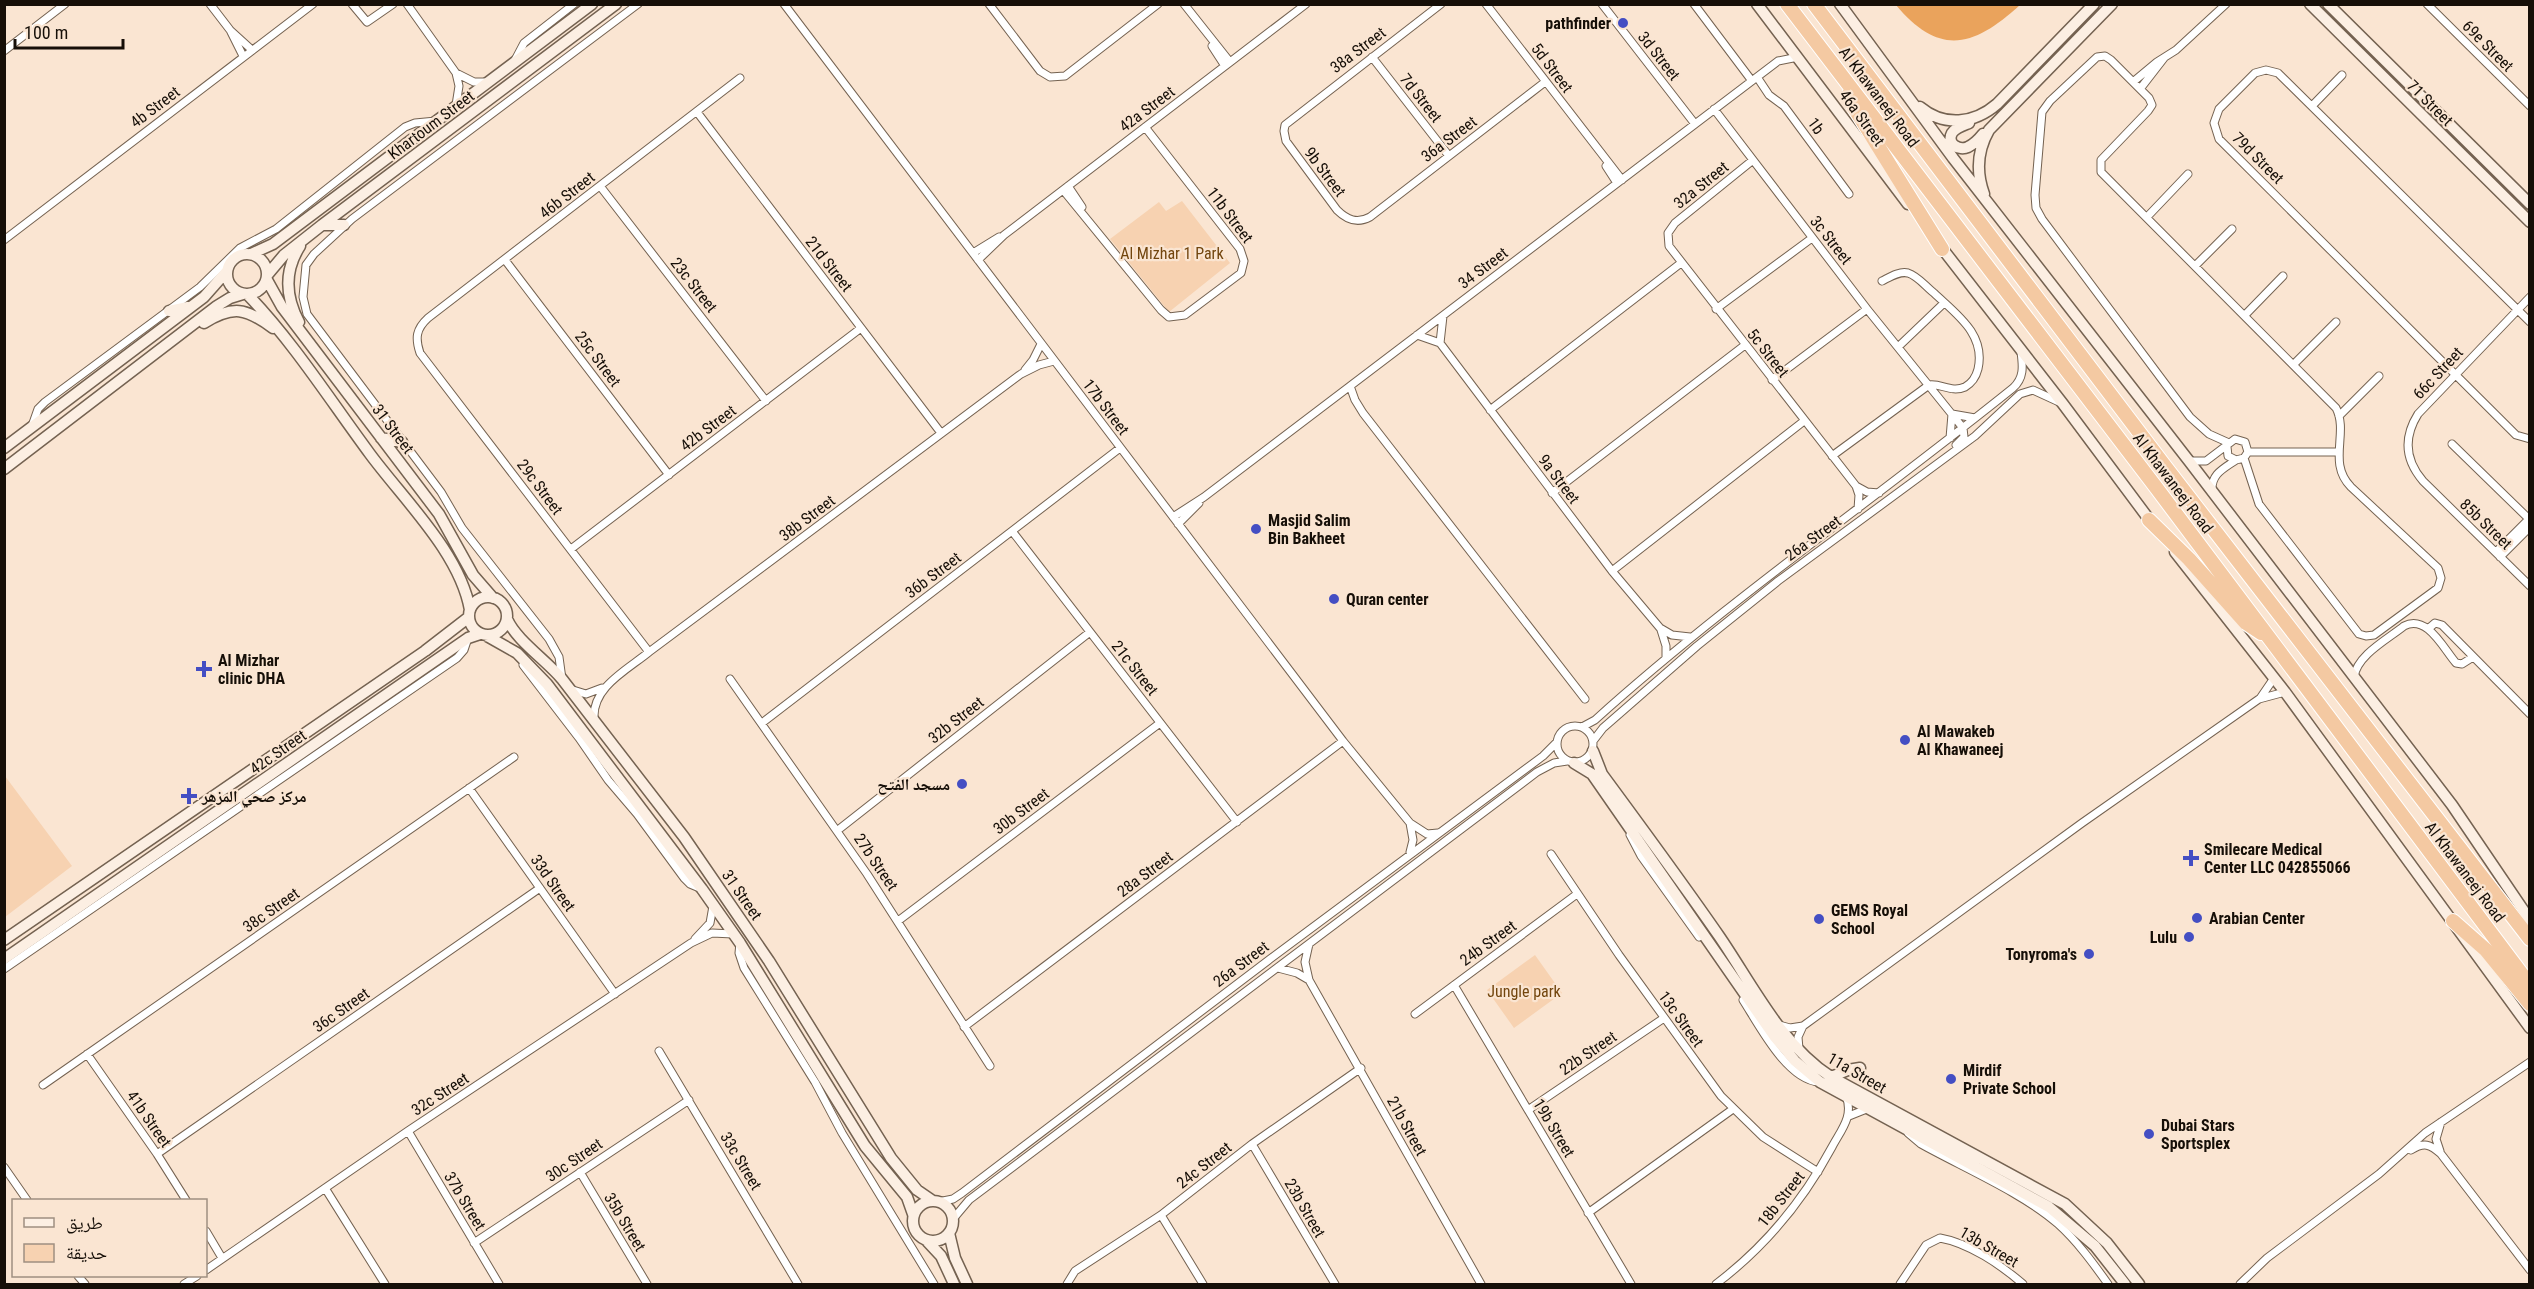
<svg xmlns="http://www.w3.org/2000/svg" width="2534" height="1289" viewBox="0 0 2534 1289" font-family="'Roboto Condensed','Noto Naskh Arabic',sans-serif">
<rect width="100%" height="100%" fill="#fae5d2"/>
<!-- green -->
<path fill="#f7d2b1" d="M1182 201 1230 263 1169 312 1110 239 1159 202 1166 211Z
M5 776 72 866 5 917Z
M1535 955 1562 993 1514 1028 1487 990Z"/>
<!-- forest -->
<path fill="#eaa35c" d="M1896 5H2020C1975 46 1940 58 1896 5Z"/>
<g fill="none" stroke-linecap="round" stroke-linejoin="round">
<defs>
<path id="street" d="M210 4 230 30 252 50
M352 4 367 22 393 4
M407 4 456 73 459 86 456 105
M784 4 1343 741 1410 823 1427 834 1438 833
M989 4 1040 71 1050 77 1065 76 1158 4
M1184 4 1230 62
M1441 4 1285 125 1284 131 1286 141 1337 210C1347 220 1357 224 1370 217L1545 82
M1486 4 1622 180
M1602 4 1695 124
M1694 4 1752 81
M2427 4 2530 106
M231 32 243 56
M1212 46 1225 66
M4 51 65 4
M1372 57 1449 156
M514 62 524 43 574 4
M456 73 474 82H487
M1757 77 1769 95 1784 106 1849 194
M2133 82 2157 62 2176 50 2226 4
M2140 89 2164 58
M2312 106 2342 75
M1714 109 1867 309 1963 428
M697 112 941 433
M1753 160 1675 223 1668 233 1669 246 1856 486 1859 495 1858 509
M1606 166 1617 183
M600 186 766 401
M1068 186 1082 207
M1063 190 1161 310 1169 317 1185 315 1241 273 1244 261 1240 249 1145 127
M2147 217 2188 174
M4 240 313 4
M973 253 999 237
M505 260 669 475
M978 260 1004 235 1306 4
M2195 266 2232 229
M2530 297 2418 414C2403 438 2405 460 2423 481L2530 586
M1716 309 1812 238
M2245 315 2283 276
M2530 322 2278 73 2266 70 2255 73 2219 109 2214 123 2219 139 2516 435 2530 439
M1417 335 1440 343 1612 571 1660 628 1672 635 1690 637
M1440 343 1443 316
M1898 347 1944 303
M2294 364 2336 322
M1025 370 1033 360 1041 344
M1772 380 1867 309
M1350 386 1355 400 1363 413 1585 699
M1490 410 1681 263
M2339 416 2379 376
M32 426 38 409 45 402 200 287 240 248 276 229 405 127 415 123 436 121
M1950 438 1952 414 1975 418
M2229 443 2209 434 2190 417 2042 219 2036 208 2035 195 2042 112 2050 101 2097 57 2105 56 2111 60 2149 98 2152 105 2148 111 2101 160V172L2336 408C2349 433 2327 463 2351 487L2438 568 2441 578 2438 588 2374 635 2366 636 2359 634 2259 504 2244 458
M2452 444 2528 518
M1956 445 1964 437 1963 428
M2248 452H2339
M1832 456 1929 385C1941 383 1951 393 1965 387 1972 383 1976 377 1978 369 1986 334 1956 314 1934 293 1926 287 1918 276 1908 273 1899 271 1890 277 1882 281
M2190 461H2206L2235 439 2245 442 2248 452 2244 458 2236 460 2228 456 2227 447
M1856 486 1867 492 1879 493
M2212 491C2211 474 2223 469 2236 460
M1552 493 1745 345
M1173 517 1204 497 1778 61 1798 57
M1178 524 1199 503
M1012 531 1237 822
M571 549 861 328
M2496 552 2528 520
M2500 557 2530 527
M1612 571 1804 421
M2428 629 2435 623 2442 625 2530 714
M1661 630 1666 646V658
M649 652 420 353C415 338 416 329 428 318L740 78
M523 665 579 738 608 780 637 814 684 878 690 884 702 889
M2354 677C2357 655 2388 639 2404 626 2427 614 2443 648 2456 663L2462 664 2473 657
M562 679 559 657 549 639 462 528 441 492 307 314 303 297 306 265 314 254 352 219 638 4
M730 679 867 874 990 1066
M573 690 586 694 602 688
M2261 697 2274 678
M594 719C592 687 627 670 649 652L1021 374 1039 365 1054 361
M762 723 1120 448
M1557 744a18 18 0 1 1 36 0a18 18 0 1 1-36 0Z
M1582 727 1595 720C1727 601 1874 500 2013 388 2024 378 2023 367 2021 352
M1593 741 1603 728 1697 646 1778 581 1975 436 2020 394 2033 390 2059 402
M469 788 615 994
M1410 823 1413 840 1410 852
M838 830 1090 632
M1630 835 1641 856 1699 937
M1551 854 1619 955 1721 1096 1763 1137 1818 1172
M898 921 1160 723
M695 939 710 923 713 906
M740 943 739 953 744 968 815 1082 842 1133 934 1284
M1309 944 1305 962 1309 980 1481 1284
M1278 968 1297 973 1309 980
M4 969 457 658 464 650 468 638
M1454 985 1631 1284
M1743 1000C1759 1025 1787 1080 1819 1082
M1415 1014 1577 894
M1779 1025 1790 1028 1803 1026 2082 823 2259 699 2285 692
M964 1027 1343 741
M1799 1049 1798 1037 1803 1026
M659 1051 798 1284
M87 1054 157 1154 186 1200
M43 1085 514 757
M1528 1110 1664 1018
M1849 1116 1869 1108
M408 1131 499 1284
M1908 1133 1921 1144C1962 1167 2023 1193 2058 1224 2077 1241 2093 1263 2108 1284
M1252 1144 1335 1284
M2411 1150C2424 1142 2430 1144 2441 1154L2530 1270
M2440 1151 2436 1139 2441 1122
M157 1154 540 888
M4 1167 27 1200
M580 1172 647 1284
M325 1188 385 1284
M938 1202 953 1199 962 1193 1270 959 1543 756 1557 742
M1588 1213 1733 1109
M1161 1215 1203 1284
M953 1219 969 1200 1537 772 1554 763 1567 761
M206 1231 222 1258
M474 1243 689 1100
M206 1270 408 1131 691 943 712 933 733 934
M78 1276 85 1284
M184 1284 197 1276
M1067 1284 1075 1271 1161 1215 1252 1144 1361 1068
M1716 1284C1765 1247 1803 1201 1832 1147 1841 1130 1854 1116 1846 1096
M1900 1284 1926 1245 1940 1238C1969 1243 2001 1265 2023 1284
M2240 1284 2267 1258 2379 1174 2425 1133 2530 1062"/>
<path id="secondary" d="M1757 4 1908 204
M1840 4 1953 158 2189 461 2452 805 2530 920
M2310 4 2530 222
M2328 4 2530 204
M1920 107C1944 127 1974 124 1997 104L2094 4
M1969 123C1964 125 1956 127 1952 133 1946 144 1959 151 1968 147 1974 144 1979 139 1983 134
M1984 194C1976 172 1977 151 1989 130L2112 4
M322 225H344
M1938 243 2063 404 2154 526
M227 274a20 20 0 1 1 40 0a20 20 0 1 1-40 0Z
M251 254 273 244 592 4
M268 274 284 255 322 225 616 4
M267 280 282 307 439 514 473 575 493 598
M248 295C294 343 330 400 370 454 404 500 460 553 470 610
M169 311 188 307
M299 322C285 296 284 271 300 246
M204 323C233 305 246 308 273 328
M381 438 402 442
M4 448 204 297 227 271
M4 469 217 306 230 298 243 294
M2175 552 2285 692 2530 1028
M469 616a19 19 0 1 1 38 0a19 19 0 1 1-38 0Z
M507 619C516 640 546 660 562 679L684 837 769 961 891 1158 917 1190 933 1201
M487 636 517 653 547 684 702 889 740 943 865 1146 907 1197 913 1214
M1593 751 1602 774C1641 827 1681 881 1719 936 1752 984 1781 1045 1831 1077L2065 1204 2107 1243 2139 1284
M1574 763 1592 774 1774 1036 1795 1061 1820 1082 2049 1207 2095 1246 2125 1284
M4 940 425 651 469 617
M4 959 468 638 480 634
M1831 1077 1848 1070 1860 1068
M913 1221a20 20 0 1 1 40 0a20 20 0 1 1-40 0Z
M949 1233 955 1258 967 1284
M927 1241 941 1256 954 1284"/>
<path id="highway" d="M1787 4 2155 486 2530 985
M1814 4 2164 465 2530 939
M1849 94 1855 109 1942 249
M2149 520 2189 559 2246 623 2261 633
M2453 921 2486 950 2530 1004"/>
</defs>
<!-- street casing -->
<use href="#street" stroke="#746251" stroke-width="9"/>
<!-- secondary casing -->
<use href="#secondary" stroke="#746251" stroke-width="13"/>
<!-- highway casing -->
<use href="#highway" stroke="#fff" stroke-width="16"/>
<!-- street -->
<use href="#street" stroke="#fff" stroke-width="7"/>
<!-- secondary -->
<use href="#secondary" stroke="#fcefe3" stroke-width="10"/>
<!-- highway -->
<use href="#highway" stroke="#f4c9a2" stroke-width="14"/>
</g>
<!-- markers -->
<g fill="#444ec3" stroke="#fae5d2" stroke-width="2">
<circle cx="1623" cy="23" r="6"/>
<circle cx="1256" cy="529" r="6"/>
<circle cx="1334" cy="599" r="6"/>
<path d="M201 660h6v6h6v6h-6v6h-6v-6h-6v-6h6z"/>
<circle cx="1905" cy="740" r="6"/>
<circle cx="962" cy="784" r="6"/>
<path d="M186 787h6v6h6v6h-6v6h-6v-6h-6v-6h6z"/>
<path d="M2188 849h6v6h6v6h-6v6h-6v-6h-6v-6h6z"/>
<circle cx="2197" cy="918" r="6"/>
<circle cx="1819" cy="919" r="6"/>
<circle cx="2189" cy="937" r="6"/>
<circle cx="2089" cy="954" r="6"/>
<circle cx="1951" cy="1079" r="6"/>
<circle cx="2149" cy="1134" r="6"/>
</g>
<g text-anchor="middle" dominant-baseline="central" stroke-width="4.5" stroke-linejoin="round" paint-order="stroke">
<!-- poi labels -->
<g font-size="16" font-weight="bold" fill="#160f08" stroke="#fae5d2" text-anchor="start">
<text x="1611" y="23" text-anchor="end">pathfinder</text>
<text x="1268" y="520">Masjid Salim<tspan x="1268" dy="18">Bin Bakheet</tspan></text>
<text x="1346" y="599">Quran center</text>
<text x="218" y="660">Al Mizhar<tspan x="218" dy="18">clinic DHA</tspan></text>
<text x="1917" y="731">Al Mawakeb<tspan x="1917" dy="18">Al Khawaneej</tspan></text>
<text x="950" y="784" text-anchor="end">مسجد الفتح</text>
<text x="202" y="796">مركز صحي المزهر</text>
<text x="2204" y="849">Smilecare Medical<tspan x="2204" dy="18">Center LLC 042855066</tspan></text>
<text x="1831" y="910">GEMS Royal<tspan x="1831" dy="18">School</tspan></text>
<text x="2209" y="918">Arabian Center</text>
<text x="2177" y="937" text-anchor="end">Lulu</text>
<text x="2077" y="954" text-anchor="end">Tonyroma's</text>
<text x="1963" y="1070">Mirdif<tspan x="1963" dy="18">Private School</tspan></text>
<text x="2161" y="1125">Dubai Stars<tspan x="2161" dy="18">Sportsplex</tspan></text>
</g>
<!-- street labels -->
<g font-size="16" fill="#160f08" stroke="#fae5d2">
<text transform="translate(2488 46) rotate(45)">69e Street</text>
<text transform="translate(1358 50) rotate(-37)">38a Street</text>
<text transform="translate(1659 56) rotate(52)">3d Street</text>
<text transform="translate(1552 68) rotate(53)">5d Street</text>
<text transform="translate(1879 97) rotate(53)">Al Khawaneej Road</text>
<text transform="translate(1421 98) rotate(52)">7d Street</text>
<text transform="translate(2430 103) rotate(45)">71 Street</text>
<text transform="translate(155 107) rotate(-37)">4b Street</text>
<text transform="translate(1147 109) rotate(-37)">42a Street</text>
<text transform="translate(1862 118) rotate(54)">46a Street</text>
<text transform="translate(431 125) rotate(-37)">Khartoum Street</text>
<text transform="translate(1816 126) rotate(54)">1b</text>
<text transform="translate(1449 139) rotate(-37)">36a Street</text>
<text transform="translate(2258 158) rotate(45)">79d Street</text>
<text transform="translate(1325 172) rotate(53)">9b Street</text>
<text transform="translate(1701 185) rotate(-39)">32a Street</text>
<text transform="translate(567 195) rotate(-38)">46b Street</text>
<text transform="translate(1230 215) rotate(53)">11b Street</text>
<text transform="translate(1831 240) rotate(52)">3c Street</text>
<text transform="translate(829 264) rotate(52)">21d Street</text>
<text transform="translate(1483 268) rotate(-37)">34 Street</text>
<text transform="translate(694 285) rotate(52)">23c Street</text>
<text transform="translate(1768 353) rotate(52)">5c Street</text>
<text transform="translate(598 359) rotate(53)">25c Street</text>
<text transform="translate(2438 373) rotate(-47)">66c Street</text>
<text transform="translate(1106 407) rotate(53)">17b Street</text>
<text transform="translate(708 428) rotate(-37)">42b Street</text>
<text transform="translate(393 429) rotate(53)">31 Street</text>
<text transform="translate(1559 479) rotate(53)">9a Street</text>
<text transform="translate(2173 483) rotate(53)">Al Khawaneej Road</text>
<text transform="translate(540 487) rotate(53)">29c Street</text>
<text transform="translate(807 518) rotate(-37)">38b Street</text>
<text transform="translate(2486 524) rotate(44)">85b Street</text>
<text transform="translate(1813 538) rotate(-36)">26a Street</text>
<text transform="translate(933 575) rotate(-37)">36b Street</text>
<text transform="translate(1135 668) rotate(52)">21c Street</text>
<text transform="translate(956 720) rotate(-38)">32b Street</text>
<text transform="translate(278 752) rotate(-35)">42c Street</text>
<text transform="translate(1021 811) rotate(-37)">30b Street</text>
<text transform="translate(876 862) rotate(56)">27b Street</text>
<text transform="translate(2465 872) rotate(53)">Al Khawaneej Road</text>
<text transform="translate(1145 874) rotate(-37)">28a Street</text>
<text transform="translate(553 883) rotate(55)">33d Street</text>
<text transform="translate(742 895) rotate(55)">31 Street</text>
<text transform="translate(271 910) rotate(-35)">38c Street</text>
<text transform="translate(1488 943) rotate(-36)">24b Street</text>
<text transform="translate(1241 964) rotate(-37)">26a Street</text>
<text transform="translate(341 1010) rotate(-35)">36c Street</text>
<text transform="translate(1681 1019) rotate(54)">13c Street</text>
<text transform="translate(1588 1053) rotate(-34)">22b Street</text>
<text transform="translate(1857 1073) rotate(30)">11a Street</text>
<text transform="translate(440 1094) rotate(-33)">32c Street</text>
<text transform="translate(149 1119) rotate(55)">41b Street</text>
<text transform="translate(1407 1126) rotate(61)">21b Street</text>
<text transform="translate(1554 1128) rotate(59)">19b Street</text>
<text transform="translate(574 1160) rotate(-34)">30c Street</text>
<text transform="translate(741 1161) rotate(59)">33c Street</text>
<text transform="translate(1204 1165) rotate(-38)">24c Street</text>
<text transform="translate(1781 1199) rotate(-52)">18b Street</text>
<text transform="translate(465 1201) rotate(59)">37b Street</text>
<text transform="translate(1305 1208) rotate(60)">23b Street</text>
<text transform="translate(625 1222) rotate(59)">35b Street</text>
<text transform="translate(1989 1247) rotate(30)">13b Street</text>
</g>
<!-- park labels -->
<g font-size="16" fill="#72450d" stroke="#fae5d2">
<text x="1172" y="253">Al Mizhar 1 Park</text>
<text x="1524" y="991">Jungle park</text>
</g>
</g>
<!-- border -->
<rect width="2534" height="1289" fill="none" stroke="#160f08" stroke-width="12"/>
<!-- legend -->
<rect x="12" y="1199" width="195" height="78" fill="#fae5d2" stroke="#9f8f81" stroke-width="1.5"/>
<rect x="24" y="1218" width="30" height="9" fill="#fcefe3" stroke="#9f8f81" stroke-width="1.5"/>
<text x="66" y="1229" font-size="18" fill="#160f08">طريق</text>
<rect x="24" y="1244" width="30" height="18" fill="#f7d2b1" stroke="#9f8f81" stroke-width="1.5"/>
<text x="66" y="1259" font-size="18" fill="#160f08">حديقة</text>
<!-- scale -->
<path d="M15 39v9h108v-9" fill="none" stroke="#160f08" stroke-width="3"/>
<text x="24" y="39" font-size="18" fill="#160f08" stroke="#fae5d2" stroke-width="4.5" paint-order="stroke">100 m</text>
</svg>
